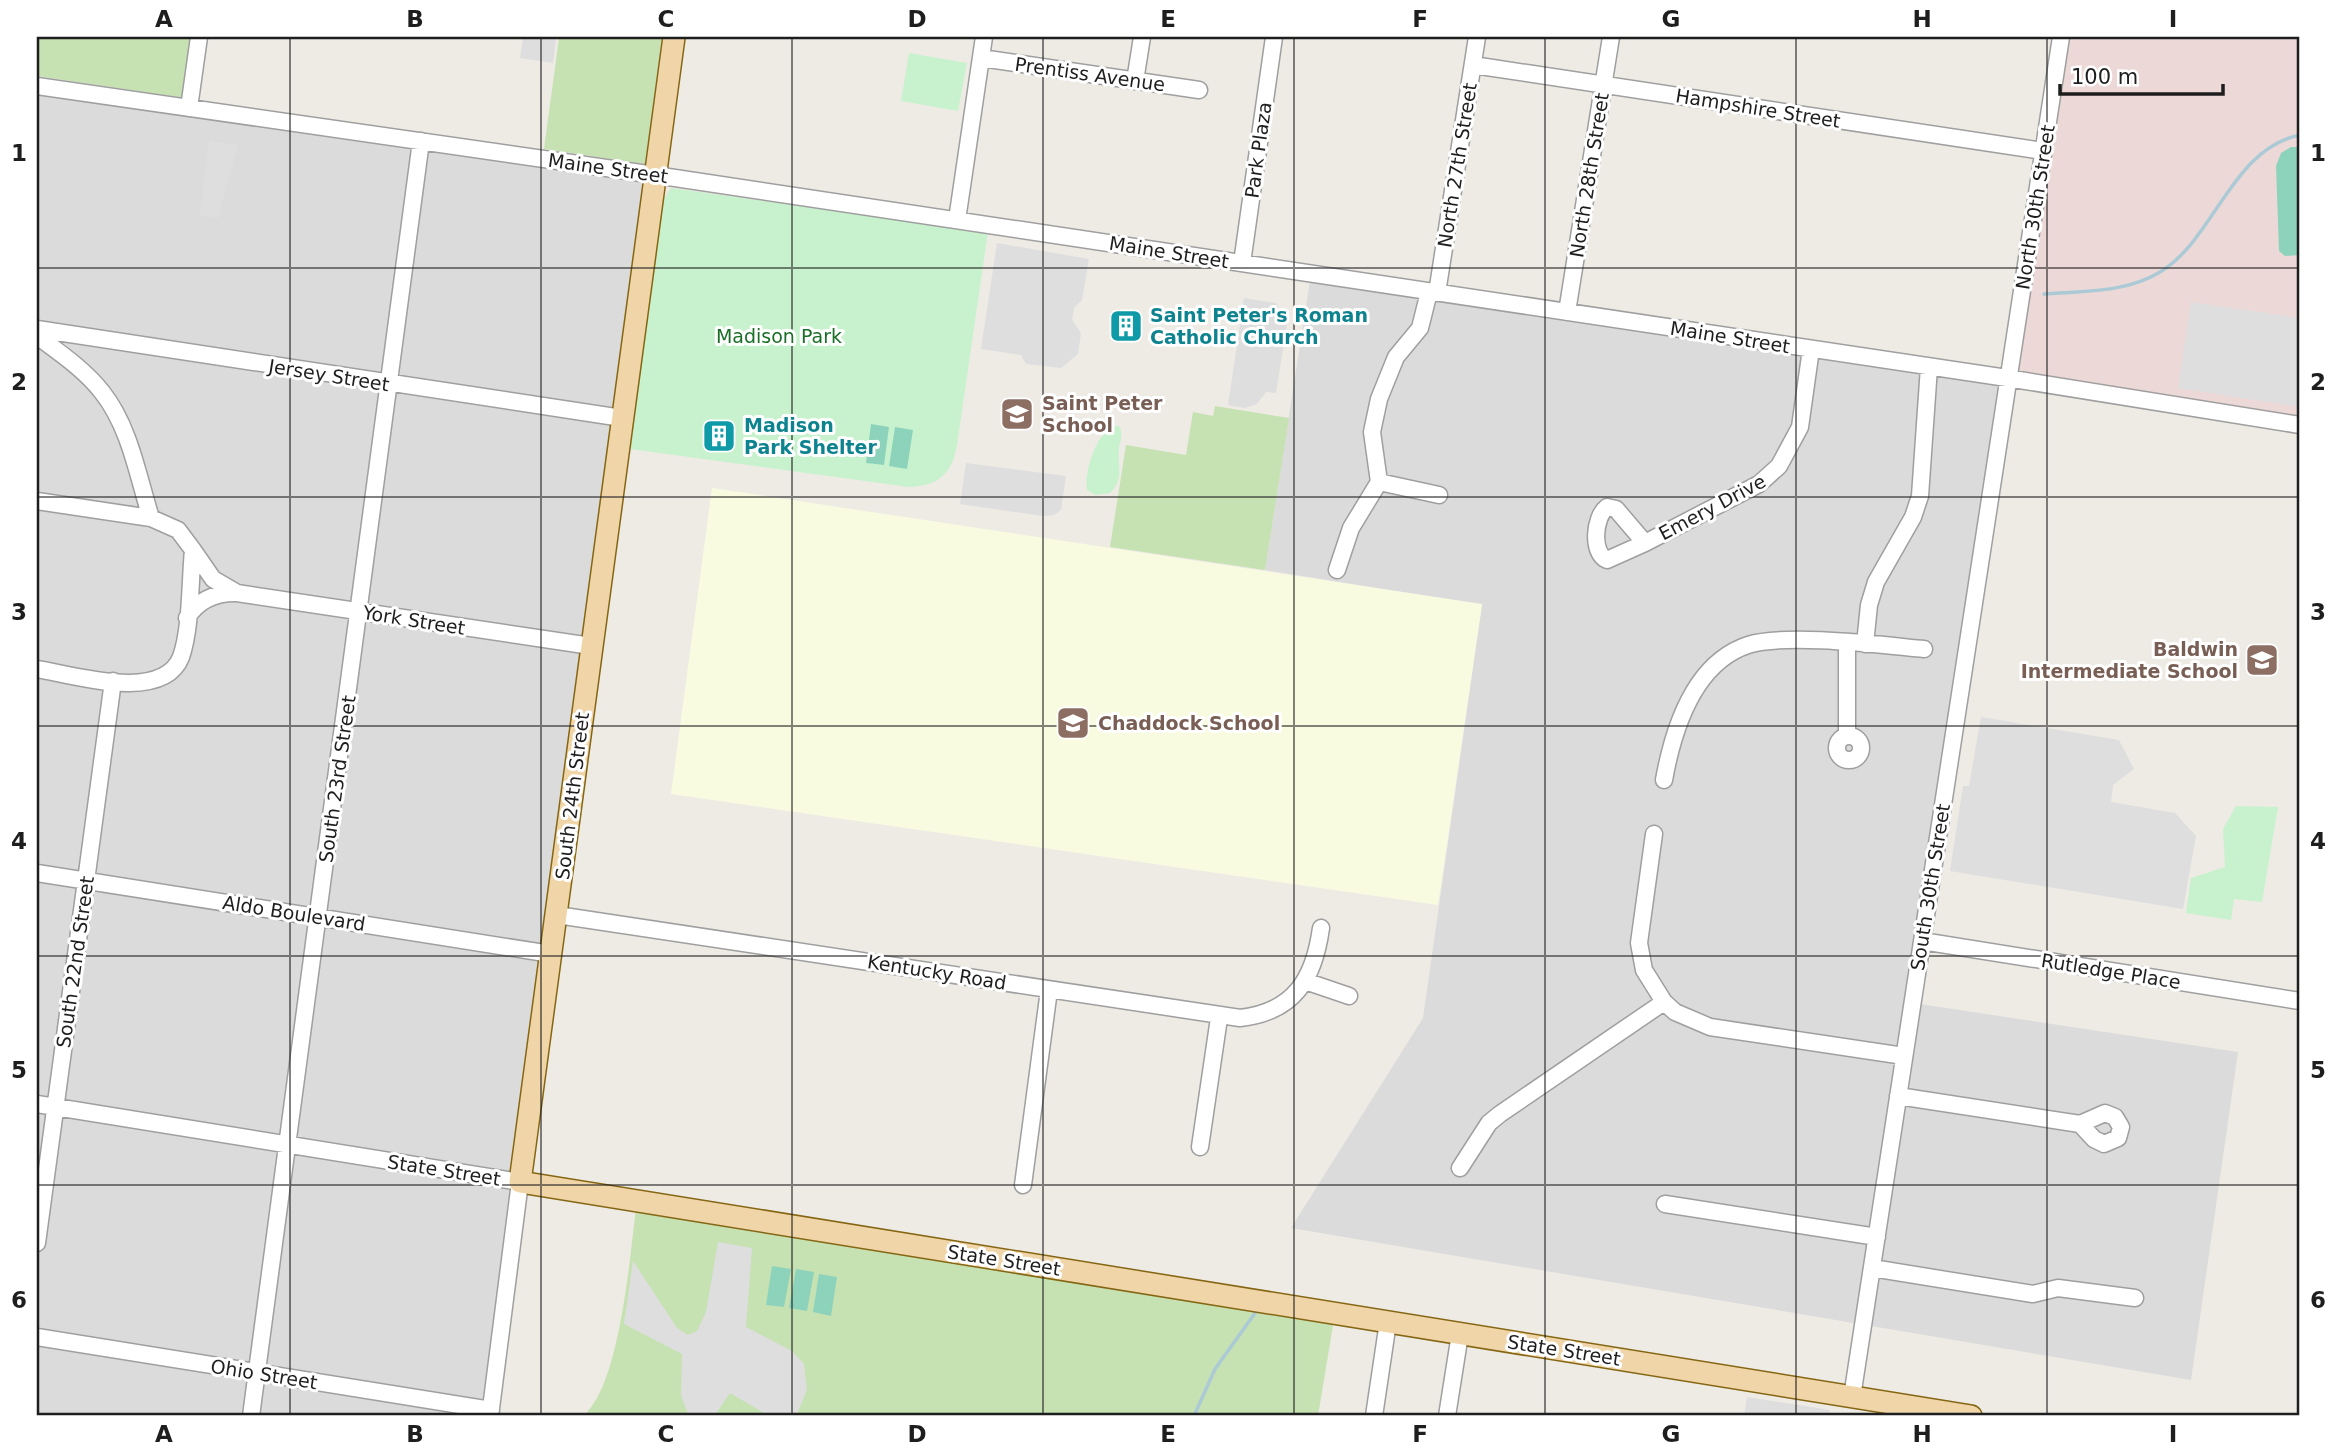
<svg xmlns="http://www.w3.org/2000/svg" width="2337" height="1453" viewBox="0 0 2337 1453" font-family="'DejaVu Sans',sans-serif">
<rect width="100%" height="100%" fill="#eeebe5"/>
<!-- residential -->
<path fill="#dcdbdb" d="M37 86 655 175 490 1416H37Z
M1311 274 2008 379 1913 1003 2238 1052 2191 1380 1291 1228 1423 1018 1482 605 1265 570Z"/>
<!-- commercial -->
<path fill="#ecd9d7" d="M2061 37H2300V429L2007 384Z"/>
<!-- education -->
<path fill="#f9fbe1" d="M712 488 1482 604 1438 905 671 794Z"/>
<!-- grass -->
<path fill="#c6e1b2" d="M37 37H193L185 98 37 76Z
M555 37H662L645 164 544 149 559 38Z
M1215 406 1289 418 1265 570 1110 547 1126 445 1186 455 1193 412 1213 416Z
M637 1201 1335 1313 1318 1416H583C621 1385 630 1251 637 1201Z"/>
<!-- park -->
<path fill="#c8f2ce" d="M909 53 967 63 958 111 901 101Z
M671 188 988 232 957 445C952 474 938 486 909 487L630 449 663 200Z
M1114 426H1119C1124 435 1120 439 1119 449 1117 466 1125 478 1110 493L1095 495 1087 490C1084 471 1096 434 1114 426Z
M2236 806 2278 807 2262 902 2234 899 2231 920 2186 913 2191 878 2225 867 2223 829Z"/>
<!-- pitch -->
<path fill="#8dd3bc" d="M2291 147H2300V255L2285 256 2279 251 2276 166 2281 153Z
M871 424 889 427 884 465 866 463Z
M895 427 913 430 907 469 889 466Z
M772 1266 791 1269 784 1307 766 1305Z
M796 1269 814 1272 807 1311 789 1308Z
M819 1274 837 1277 831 1316 813 1312Z"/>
<!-- parking -->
<path fill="#dedede" d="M523 37 556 39 553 63 520 58Z
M209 141 238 145 218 218 200 215Z
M997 243 1089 259 1082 300 1074 308 1072 320 1081 333 1078 354 1061 368 1026 364 1021 355 981 349Z
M1244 298 1276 303 1281 311 1280 323 1287 324 1276 393 1266 392 1257 404 1245 408 1228 405Z
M2191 302 2300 318V407L2178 388Z
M966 463 1066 476 1061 510 1054 515 1043 516 960 504Z
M1981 717 2119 740 2134 769 2113 785 2111 802 2175 813 2196 836 2183 909 1950 871 1963 786H1969Z
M718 1242 752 1248 746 1327 792 1351 804 1364 807 1390 796 1416H769L730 1393 714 1416H689L681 1396 682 1354 624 1324 633 1261 677 1328 688 1335 697 1331 706 1312Z
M1747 1397 1830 1410 1829 1416H1744Z"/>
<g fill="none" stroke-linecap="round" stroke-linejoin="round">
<!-- stream -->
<path stroke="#abcad6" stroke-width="3.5" d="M2044 294C2082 291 2126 293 2160 272 2214 240 2232 148 2300 135
M1194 1416 1215 1369 1258 1309"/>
<defs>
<path id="minor" d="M981 58 1199 90
M1473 65 2043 151
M1135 81 1142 37
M37 86 655 175 2007 378 2300 425
M189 108 199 37
M957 220 984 37
M1242 263 1274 37
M1437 293 1477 37
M1567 312 1611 37
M37 329 622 418
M37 336C60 353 85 370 102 392 130 427 138 477 151 518L178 530 193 550C190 581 191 629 181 657 163 703 74 675 37 669
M1379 482 1439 495
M37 501 151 518
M1607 507 1616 509 1645 543 1607 560C1591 553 1594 517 1607 507Z
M1645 543 1759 484 1779 466 1800 427 1811 349
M193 550 213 579 237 593 591 646
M1337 570 1351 528 1379 482 1372 432 1379 399 1396 357 1420 328 1429 292
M187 618C198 600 215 593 235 593
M1847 644V736
M1865 644 1869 605 1876 582 1913 517 1920 496 1929 367
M1837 748a12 12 0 1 1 24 0a12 12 0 1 1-24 0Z
M1664 780C1673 730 1694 663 1748 645 1786 633 1881 645 1924 649
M1654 834 1639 943 1644 970 1664 1002 1675 1012 1710 1027 1904 1056
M37 873 551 954
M557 915 1240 1018C1294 1012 1314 979 1321 928
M1922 941 2300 1001
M1305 981 1349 996
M1898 1096 2080 1124
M37 1104 520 1182 490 1416
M2105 1113 2115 1117 2121 1127 2118 1138 2104 1144 2094 1139 2080 1124Z
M1200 1147 1219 1018
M1460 1168 1489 1123 1500 1114 1664 1002
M1023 1185 1049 990
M1665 1204 1877 1237
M37 1243 113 681
M1872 1268 2033 1294 2058 1288 2135 1298
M37 1337 491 1410
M1852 1397 2061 37
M251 1416 421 141
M1374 1416 1388 1322
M1447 1416 1460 1334"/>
<path id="major" d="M674 37 520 1182 1971 1416"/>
</defs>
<!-- minor casing -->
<use href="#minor" stroke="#9f9f9f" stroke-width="19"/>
<!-- major casing -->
<use href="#major" stroke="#856613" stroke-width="24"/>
<!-- minor -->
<use href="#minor" stroke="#fff" stroke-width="16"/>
<!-- major -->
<use href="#major" stroke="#f0d5a8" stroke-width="21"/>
</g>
<!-- grid -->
<path fill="none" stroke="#1e1e1e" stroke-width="2" stroke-opacity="0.55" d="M290 37V1416M541 37V1416M792 37V1416M1043 37V1416M1294 37V1416M1545 37V1416M1796 37V1416M2047 37V1416M37 268H2300M37 497H2300M37 726H2300M37 956H2300M37 1185H2300"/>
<!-- icons -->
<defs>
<symbol id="building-square" viewBox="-11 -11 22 22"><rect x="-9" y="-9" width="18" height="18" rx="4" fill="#0f9aa8" stroke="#fff"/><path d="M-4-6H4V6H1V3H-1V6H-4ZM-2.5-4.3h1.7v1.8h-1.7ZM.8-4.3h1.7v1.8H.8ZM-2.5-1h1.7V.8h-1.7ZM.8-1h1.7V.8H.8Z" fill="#fff"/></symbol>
<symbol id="school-square" viewBox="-11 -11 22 22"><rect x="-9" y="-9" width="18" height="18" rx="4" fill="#8d6e63" stroke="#fff"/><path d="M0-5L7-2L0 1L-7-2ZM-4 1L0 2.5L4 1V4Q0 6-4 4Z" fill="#fff"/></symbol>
</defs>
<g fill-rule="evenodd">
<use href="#building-square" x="1107" y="307" width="38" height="38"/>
<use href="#school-square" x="998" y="395" width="38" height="38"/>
<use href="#building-square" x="700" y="417" width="38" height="38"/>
<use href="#school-square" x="2243" y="641" width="38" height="38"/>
<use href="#school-square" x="1054" y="704" width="38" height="38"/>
</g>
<g text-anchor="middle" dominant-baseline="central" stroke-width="6" stroke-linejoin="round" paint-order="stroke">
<!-- street labels -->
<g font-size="19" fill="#1e1e1e" stroke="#fff">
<text transform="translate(1090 74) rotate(8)">Prentiss Avenue</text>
<text transform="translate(1758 108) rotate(9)">Hampshire Street</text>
<text transform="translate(1258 150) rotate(-82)">Park Plaza</text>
<text transform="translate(1457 165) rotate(-81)">North 27th Street</text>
<text transform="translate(608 168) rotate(8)">Maine Street</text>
<text transform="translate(1589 175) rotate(-81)">North 28th Street</text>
<text transform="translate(2035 207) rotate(-81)">North 30th Street</text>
<text transform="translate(1169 252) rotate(9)">Maine Street</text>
<text transform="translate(1730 337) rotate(9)">Maine Street</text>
<text transform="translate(329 375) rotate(9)">Jersey Street</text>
<text transform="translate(1712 507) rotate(-28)">Emery Drive</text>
<text transform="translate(414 620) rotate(9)">York Street</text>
<text transform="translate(337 779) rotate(-82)">South 23rd Street</text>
<text transform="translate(572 796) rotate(-83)">South 24th Street</text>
<text transform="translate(1930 887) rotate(-81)">South 30th Street</text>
<text transform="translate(294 913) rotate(9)">Aldo Boulevard</text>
<text transform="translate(75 962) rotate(-82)">South 22nd Street</text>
<text transform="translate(2111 971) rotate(9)">Rutledge Place</text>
<text transform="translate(937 972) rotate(9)">Kentucky Road</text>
<text transform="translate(444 1170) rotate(9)">State Street</text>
<text transform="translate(1004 1260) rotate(9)">State Street</text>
<text transform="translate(1564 1350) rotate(9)">State Street</text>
<text transform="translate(264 1374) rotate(9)">Ohio Street</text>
</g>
<!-- culture labels -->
<g font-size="19" font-weight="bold" fill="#0d838f" stroke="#fff" text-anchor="start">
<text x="1150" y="315">Saint Peter's Roman<tspan x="1150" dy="22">Catholic Church</tspan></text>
<text x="744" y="425">Madison<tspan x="744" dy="22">Park Shelter</tspan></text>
</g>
<!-- park labels -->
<g font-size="19" fill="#1a6f26" stroke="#fff">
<text x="779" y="336">Madison Park</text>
</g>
<!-- education labels -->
<g font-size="19" font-weight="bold" fill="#785e54" stroke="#fff" text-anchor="start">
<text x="1042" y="403">Saint Peter<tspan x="1042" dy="22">School</tspan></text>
<text x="2238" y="649" text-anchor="end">Baldwin<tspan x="2238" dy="22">Intermediate School</tspan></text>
<text x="1098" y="723">Chaddock School</text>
</g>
</g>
<!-- border -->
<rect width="2337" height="1453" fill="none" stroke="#ffffff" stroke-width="77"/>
<!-- scale -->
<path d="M2060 84v10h163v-10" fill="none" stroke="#1e1e1e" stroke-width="3.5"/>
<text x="2071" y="84" font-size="21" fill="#1e1e1e" stroke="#ffffff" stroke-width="5" paint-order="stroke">100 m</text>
<rect x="38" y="38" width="2260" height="1376" fill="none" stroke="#1e1e1e" stroke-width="2.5"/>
<g font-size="23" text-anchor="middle" font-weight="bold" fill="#1e1e1e">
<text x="164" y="27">A</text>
<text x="415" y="27">B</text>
<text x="666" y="27">C</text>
<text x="917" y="27">D</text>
<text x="1168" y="27">E</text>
<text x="1420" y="27">F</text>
<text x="1671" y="27">G</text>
<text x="1922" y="27">H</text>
<text x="2173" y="27">I</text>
<text x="19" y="161">1</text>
<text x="2318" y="161">1</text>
<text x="19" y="390">2</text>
<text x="2318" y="390">2</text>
<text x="19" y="620">3</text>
<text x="2318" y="620">3</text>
<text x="19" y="849">4</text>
<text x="2318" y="849">4</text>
<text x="19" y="1078">5</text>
<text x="2318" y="1078">5</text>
<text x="19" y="1308">6</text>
<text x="2318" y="1308">6</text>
<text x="164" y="1442">A</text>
<text x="415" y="1442">B</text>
<text x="666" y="1442">C</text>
<text x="917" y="1442">D</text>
<text x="1168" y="1442">E</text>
<text x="1420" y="1442">F</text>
<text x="1671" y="1442">G</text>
<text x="1922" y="1442">H</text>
<text x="2173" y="1442">I</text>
</g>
</svg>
